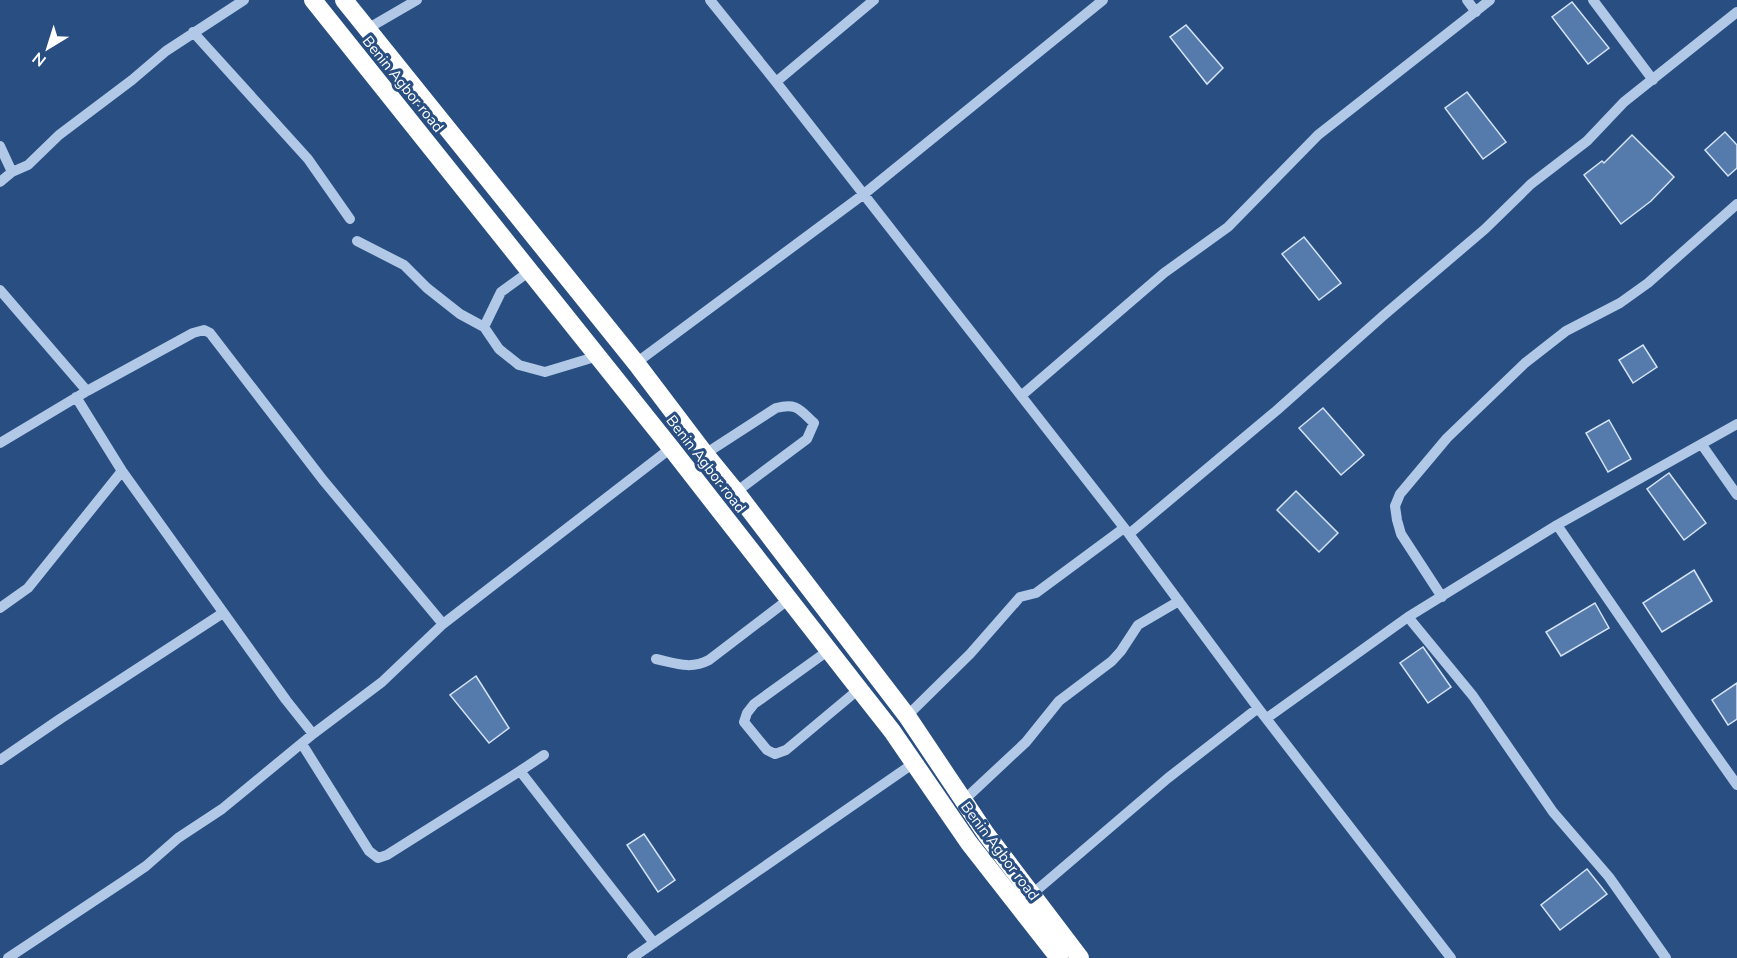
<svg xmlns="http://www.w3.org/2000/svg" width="1737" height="958" viewBox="0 0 1737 958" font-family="'Nunito Sans',sans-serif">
<rect width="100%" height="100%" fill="#284e82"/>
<!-- building -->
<path fill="#557bac" stroke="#d4e3f5" stroke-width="1.5" d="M1572 2 1609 48 1588 64 1552 17Z
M1186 25 1223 68 1207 84 1170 37Z
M1467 92 1506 142 1483 159 1445 108Z
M1725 132 1737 145V168L1728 176 1705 150Z
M1632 135 1674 177 1651 201 1621 224 1584 175 1602 161 1604 163Z
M1304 237 1341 283 1319 300 1282 254Z
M1643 345 1657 367 1633 383 1619 360Z
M1323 408 1364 455 1341 475 1299 428Z
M1609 420 1631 459 1608 472 1586 433Z
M1669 473 1706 523 1684 540 1647 489Z
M1296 491 1338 533 1319 552 1277 510Z
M1694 570 1712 601 1662 632 1643 603Z
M1595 603 1609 628 1561 656 1546 632Z
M1423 647 1451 687 1428 703 1400 663Z
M476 676 509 728 489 743 450 695Z
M1737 683V719L1728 725 1712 700Z
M644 834 675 880 658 892 627 845Z
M1587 869 1607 894 1560 930 1541 905Z"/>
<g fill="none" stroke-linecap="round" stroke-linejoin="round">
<!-- minor -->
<path stroke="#b1c8e6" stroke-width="10" d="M710 0 776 82 1129 534 1258 708 1451 958
M1467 0 1476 12
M1593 0 1653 80
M367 29 417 0
M193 32 308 159 350 219
M776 82 874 0
M0 146 12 172
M0 182 12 172 28 165 59 135 132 80 166 51 244 0
M357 241 404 265 427 288 460 314 484 327
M530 271 501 292 484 327 499 349 519 365 545 372 598 356
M0 290 87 391
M636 363 864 194 1103 0
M1021 396 1164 273 1228 227 1318 135 1490 0
M76 397 122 471 286 700 313 734
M0 443 87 391 193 333 204 330 210 333 323 480 443 624
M1702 445 1737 495
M705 454 776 408C797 403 799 409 814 423L807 439 736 492
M1557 525 1691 720 1737 785
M1129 534 1276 411 1384 315 1485 229 1531 184 1587 141 1624 102 1737 12
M1442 597 1401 534 1397 520 1395 506 1400 494 1447 438 1525 363 1566 331 1620 303 1648 283 1737 204
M0 608 28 588 122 471
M1408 617 1473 696 1553 812 1609 877 1666 958
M829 650 754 704 747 713 744 722 767 750 775 754 786 750 859 689
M656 659C675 663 690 670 709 660L789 599
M907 716 970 654 1020 597 1036 593 1124 528
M1267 718 1408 617 1557 525 1737 424
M302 744 369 851 378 858 387 855 520 771
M544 755 520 771 654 943
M0 760 60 719 223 613
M964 800 1026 742 1059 701 1112 661 1121 651 1138 625 1179 601
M1031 895 1168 778 1258 708
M8 958 127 879 146 866 178 838 222 809 313 734 382 682 443 624 671 448
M632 958 914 763"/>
<!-- highway -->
<path stroke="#fff" stroke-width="18" d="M313 0 671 448 859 689 892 731 969 843 1059 958
M344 0 636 363 705 454 736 492 907 716 986 834 1080 958"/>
</g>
<g text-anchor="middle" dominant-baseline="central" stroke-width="6" stroke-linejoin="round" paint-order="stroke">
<!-- street labels -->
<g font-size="15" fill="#fff" stroke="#284e82">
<text transform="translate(403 84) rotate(51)">Benin Agbor road</text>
<text transform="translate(706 464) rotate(52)">Benin Agbor road</text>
<text transform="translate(1000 851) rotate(53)">Benin Agbor road</text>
</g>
</g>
<!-- north arrow -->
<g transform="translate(48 48) rotate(218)" stroke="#284e82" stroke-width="4.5" paint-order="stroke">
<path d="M0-4.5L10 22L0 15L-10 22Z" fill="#ffffff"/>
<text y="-9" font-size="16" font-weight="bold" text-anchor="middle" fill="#ffffff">N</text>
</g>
</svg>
